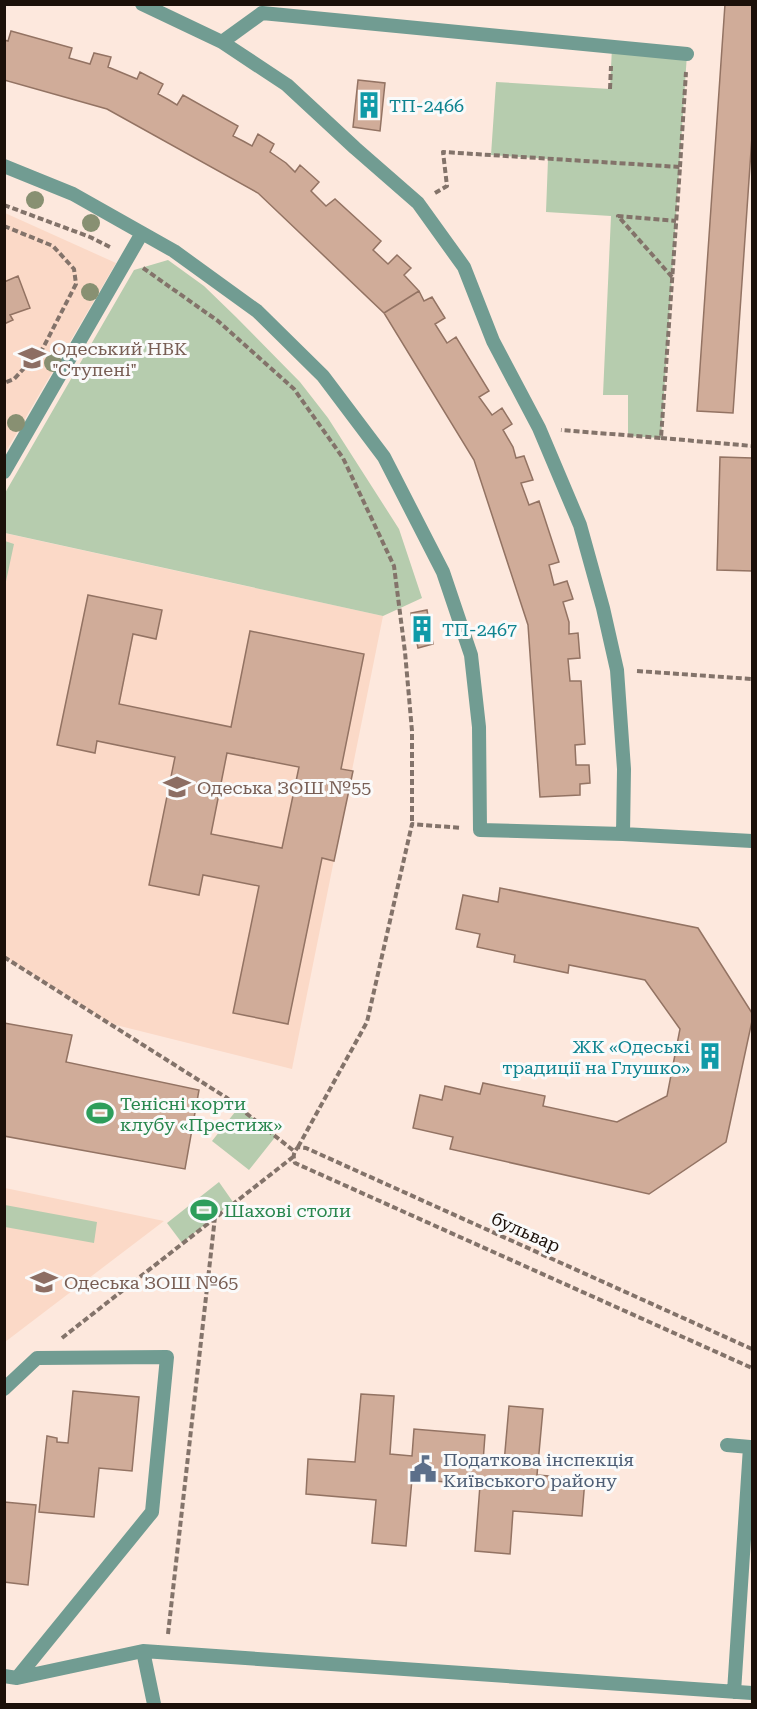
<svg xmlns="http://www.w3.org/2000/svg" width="757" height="1709" viewBox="0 0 757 1709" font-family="'Roboto Serif',serif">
<rect width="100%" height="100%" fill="#fde8dd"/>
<!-- built -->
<path fill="#fbd9c7" d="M5 213 116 263 5 453Z
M4 533 383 616 292 1069 112 1024 5 957Z
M5 1188 164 1221 5 1342Z"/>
<!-- green -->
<path fill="#b6ccae" d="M612 47 687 54 661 438 628 436V395H603L611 216 546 212 548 159 491 155 496 82 610 89Z
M168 260 204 286 236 317 300 382 328 418 399 529 422 598 383 616 5 533V493L134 270Z
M5 541 14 544 5 586 4 541Z
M239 1107 276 1136 249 1170 212 1141Z
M219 1182 233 1202 182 1243 167 1223Z
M5 1205 97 1222 94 1243 5 1227Z"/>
<!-- building -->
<path fill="#d0ac99" stroke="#937363" stroke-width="1.5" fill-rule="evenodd" d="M725 4H752V136L733 413 697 411Z
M11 31 72 48 69 58 90 64 94 53 111 57 108 67 137 79 140 72 163 84 158 94 169 100 177 105 183 95 238 126 233 136 243 141 252 146 258 134 274 144 270 152 286 163 295 172 300 165 319 182 311 191 326 206 335 199 381 241 373 250 388 264 397 255 411 268 404 275 419 291 384 313 258 193 107 109 4 80V40L8 41Z
M358 80 385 83 380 131 353 127Z
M18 276 30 308 10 315 13 320 4 324V282Z
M419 291 424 301 432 297 445 318 435 324 447 343 456 337 489 391 479 397 492 415 502 408 512 424 503 430 513 447 516 458 524 456 533 480 521 483 529 505 539 501 559 562 549 565 554 585 567 581 573 599 563 602 569 622V634L578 633 580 658 568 659 570 681H581L585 744 575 745 576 765H589L590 783 580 784V795L540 797 528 625 474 460 384 313Z
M720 457 752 458V571L717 570Z
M88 595 162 610 156 639 133 634 119 704 231 727 250 631 364 654 341 769 353 771 334 861 322 858 288 1024 233 1013 259 886 203 875 199 895 149 885 175 757 97 741 95 753 57 745ZM227 753 299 767 282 848 211 834Z
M427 610 433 644 418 648 411 613Z
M500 888 698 928 752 1013V1021L726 1142 649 1194 450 1149 453 1137 413 1128 420 1095 442 1100 445 1086 480 1094 483 1083 545 1096 543 1106 617 1122 667 1096 680 1029 645 980 569 965 568 973 514 962 515 955 477 947 480 934 456 929 463 895 498 902Z
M4 1023 72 1035 66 1062 199 1090 185 1169 4 1136Z
M73 1391 139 1397 132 1471 99 1468 94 1517 39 1512 47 1436 57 1438V1442L68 1443Z
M361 1394 394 1396 390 1454 412 1456 414 1429 485 1435 483 1462 504 1463 509 1406 543 1409 537 1475 585 1479 582 1516 513 1511 510 1554 475 1551 480 1485 412 1479 406 1546 372 1543 376 1500 306 1494 308 1459 355 1462Z
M4 1502 36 1505 28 1585 4 1582Z"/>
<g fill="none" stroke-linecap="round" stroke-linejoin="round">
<!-- path -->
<path stroke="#83736a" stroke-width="4" stroke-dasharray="6 3" stroke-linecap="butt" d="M610 89 611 66
M680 167 686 72
M435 193 447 186 443 152 680 167 661 438 561 430
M4 205 90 237 112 248
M4 226 53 246 74 269 76 284 43 348 14 379 4 383
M143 268 218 321 294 389 343 458 394 566 405 652 412 731V824
M672 277 618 216 676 221
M661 438 752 446
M637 671 752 679
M4 957 227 1098 294 1151
M298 1147 367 1022 412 824 461 828
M62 1338 293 1157
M752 1349 306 1148 298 1147C293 1153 293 1156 295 1163L752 1368
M168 1634 215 1217"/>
<!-- lane -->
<path stroke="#719c92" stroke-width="14" d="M142 4 222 42 287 85 355 148 418 203 464 267 493 341 539 428 580 525 603 608 617 670 624 769 623 834 752 841
M222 42 262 13 687 54
M4 166 73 194 174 251 257 311 323 376 384 457 443 572 471 655 479 727 480 830 623 834
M4 472 142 233
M4 1389 37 1358 167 1357 152 1512 17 1678
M727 1445 750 1447
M143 1651 154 1704
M4 1676 17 1678 143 1651 752 1693
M734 1692 750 1447H752"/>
</g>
<!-- trees -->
<g fill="#889072">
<circle cx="35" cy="200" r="9"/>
<circle cx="91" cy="223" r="9"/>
<circle cx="90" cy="292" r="9"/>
<circle cx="53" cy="363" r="9"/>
<circle cx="16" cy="423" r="9"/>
</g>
<!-- icons -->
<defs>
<symbol id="building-bare" viewBox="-9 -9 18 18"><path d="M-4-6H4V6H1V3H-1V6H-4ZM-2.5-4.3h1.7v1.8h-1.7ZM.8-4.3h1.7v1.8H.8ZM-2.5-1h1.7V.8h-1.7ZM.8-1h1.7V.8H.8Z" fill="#0f9aa8" stroke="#fafafa" stroke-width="2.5" paint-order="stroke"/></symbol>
<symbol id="school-bare" viewBox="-9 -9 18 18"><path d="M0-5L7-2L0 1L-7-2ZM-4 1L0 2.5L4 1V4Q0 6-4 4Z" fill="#8d6e63" stroke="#fafafa" stroke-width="2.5" paint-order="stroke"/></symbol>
<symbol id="stadium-bare" viewBox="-9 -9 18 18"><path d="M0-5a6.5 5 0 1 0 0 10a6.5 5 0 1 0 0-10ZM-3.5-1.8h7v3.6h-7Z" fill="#2e9e5b" stroke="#fafafa" stroke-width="2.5" paint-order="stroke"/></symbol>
<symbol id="civic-bare" viewBox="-9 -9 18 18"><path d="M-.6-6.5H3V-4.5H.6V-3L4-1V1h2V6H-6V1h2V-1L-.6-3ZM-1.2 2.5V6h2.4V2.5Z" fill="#5c6f8a" stroke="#fafafa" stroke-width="2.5" paint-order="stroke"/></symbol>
</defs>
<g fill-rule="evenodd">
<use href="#building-bare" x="350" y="86" width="38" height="38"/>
<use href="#school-bare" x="13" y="339" width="38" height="38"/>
<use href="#building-bare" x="403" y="610" width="38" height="38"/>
<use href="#school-bare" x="158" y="768" width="38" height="38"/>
<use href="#building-bare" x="691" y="1037" width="38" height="38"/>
<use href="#stadium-bare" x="81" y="1094" width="38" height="38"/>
<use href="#stadium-bare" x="185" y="1191" width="38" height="38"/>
<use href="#school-bare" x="25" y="1263" width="38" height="38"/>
<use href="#civic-bare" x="404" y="1450" width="38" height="38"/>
</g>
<g text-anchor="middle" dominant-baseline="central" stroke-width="6" stroke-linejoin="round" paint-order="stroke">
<!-- culture labels -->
<g font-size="18" fill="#0d838f" stroke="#fafafa" text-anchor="start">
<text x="389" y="105">ТП-2466</text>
<text x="442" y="629">ТП-2467</text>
<text x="690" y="1046" text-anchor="end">ЖК «Одеські<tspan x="690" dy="21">традиції на Глушко»</tspan></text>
</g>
<!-- education labels -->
<g font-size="18" fill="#785e54" stroke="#fafafa" text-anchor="start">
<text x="52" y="348">Одеський НВК<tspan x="52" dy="21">"Ступені"</tspan></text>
<text x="197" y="787">Одеська ЗОШ №55</text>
<text x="64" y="1282">Одеська ЗОШ №65</text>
</g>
<!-- leisure labels -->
<g font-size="18" fill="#27864d" stroke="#fafafa" text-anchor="start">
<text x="120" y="1103">Тенісні корти<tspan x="120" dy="21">клубу «Престиж»</tspan></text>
<text x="224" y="1210">Шахові столи</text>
</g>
<!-- street labels -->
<g font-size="18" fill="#1b1009" stroke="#fafafa">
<text transform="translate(526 1232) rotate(24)">бульвар</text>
</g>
<!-- service labels -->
<g font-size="18" fill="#4e5e75" stroke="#fafafa" text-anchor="start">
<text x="443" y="1459">Податкова інспекція<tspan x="443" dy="21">Київського району</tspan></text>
</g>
</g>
<!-- border -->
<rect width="757" height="1709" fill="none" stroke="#1b1009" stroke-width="12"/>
</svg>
